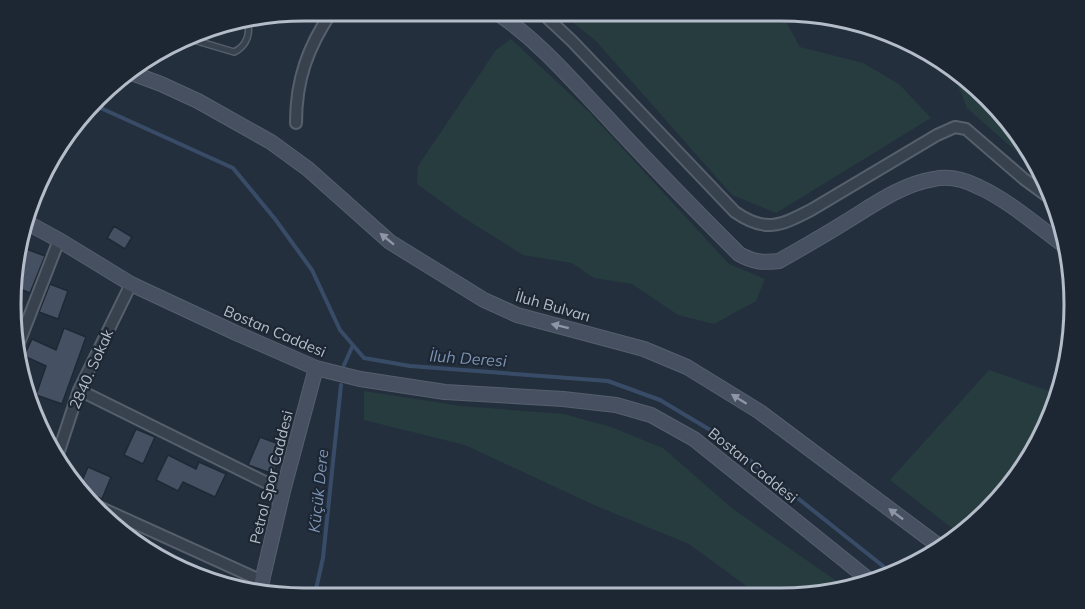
<svg xmlns="http://www.w3.org/2000/svg" width="1085" height="609" viewBox="0 0 1085 609" font-family="Mulish,sans-serif">
<rect width="100%" height="100%" fill="#242f3e"/>
<!-- green -->
<path fill="#263c3f" d="M558 11H783L782 14 800 47 863 63 899 84 931 118 776 213 732 195 595 40Z
M511 39 589 112 729 264 765 279 756 301 714 324 678 315 632 284 594 278 572 263 523 255 464 218 417 184 418 166 496 50Z
M957 75 1014 126 1034 167 967 108 956 81Z
M989 370 1055 393 1035 452 989 512 961 535 890 480Z
M364 391 461 406 564 414 611 427 663 448 733 509 848 589 819 596H760L689 544 594 505 465 445 364 420Z"/>
<g fill="none" stroke-linecap="round" stroke-linejoin="round">
<!-- stream -->
<path stroke="#394c67" stroke-width="4" d="M94 105 233 168 275 219 312 270 340 330 364 358 410 366 608 381 660 400 717 434 893 574
M344 365 353 345
M314 598 323 558 341 385"/>
</g>
<!-- building -->
<path fill="#455162" stroke="#1f2835" stroke-width="1.5" d="M114 226 132 237 125 249 107 238Z
M21 247 45 256 30 293 23 290 16 310H12L18 254Z
M50 284 68 291 58 319 39 312Z
M64 328 86 337 62 404 36 395 46 366 24 356 32 339 56 350Z
M136 429 155 437 143 464 124 455Z
M260 437 284 446 273 474 248 465Z
M168 455 196 469 199 462 226 474 215 497 183 482 178 491 156 480Z
M88 467 111 477 102 499 79 488Z
M139 540 168 553 164 562 157 559 137 542Z"/>
<g fill="none" stroke-linecap="round" stroke-linejoin="round">
<defs>
<path id="lane" d="M187 38 234 52C247 46 251 33 247 20"/>
<path id="street" d="M540 11 572 41 735 212C765 233 780 226 811 210L937 135 955 127 966 129 1024 179 1050 198
M296 123C296 79 308 47 332 11
M17 348 59 240
M79 390 283 491
M57 457 79 390 131 284
M88 502 262 581"/>
<path id="secondary" d="M494 11C537 39 570 78 605 115 648 162 693 208 739 254 753 262 763 263 779 261 802 248 825 235 847 221 873 205 902 184 934 179 948 176 965 180 979 187 1008 200 1039 227 1066 247
M126 71 161 84 198 101 271 142 308 169 390 242 484 300 517 315 644 349 687 367 760 412 943 549
M24 221 59 240 131 284 236 333 316 368 360 379 445 392 563 399 616 405 651 415 694 439 873 583
M259 594 283 491 316 368"/>
</defs>
<!-- lane casing -->
<use href="#lane" stroke="#565f6c" stroke-width="8"/>
<!-- street casing -->
<use href="#street" stroke="#565f6c" stroke-width="14"/>
<!-- secondary casing -->
<use href="#secondary" stroke="#565f6c" stroke-width="16"/>
<!-- lane -->
<use href="#lane" stroke="#38414e" stroke-width="5"/>
<!-- street -->
<use href="#street" stroke="#38414e" stroke-width="10"/>
<!-- secondary -->
<use href="#secondary" stroke="#465061" stroke-width="14"/>
</g>
<!-- one-way arrows -->
<defs><path id="oneway-solid" d="M-6-.8H1V-3.2L6.5 0L1 3.2V.8H-6Z" transform="scale(1.5)"/></defs>
<g fill="#8e96a5">
<use href="#oneway-solid" transform="translate(387 239) rotate(-141)"/>
<use href="#oneway-solid" transform="translate(560 326) rotate(-166)"/>
<use href="#oneway-solid" transform="translate(739 399) rotate(-148)"/>
<use href="#oneway-solid" transform="translate(896 514) rotate(-143)"/>
</g>
<g text-anchor="middle" dominant-baseline="central" stroke-width="4.5" stroke-linejoin="round" paint-order="stroke">
<!-- street labels -->
<g font-size="15" fill="#b4bcc9" stroke="#1d2633">
<text transform="translate(553 306) rotate(16)">İluh Bulvarı</text>
<text transform="translate(275 331) rotate(23)">Bostan Caddesi</text>
<text transform="translate(91 369) rotate(-66)">2840. Sokak</text>
<text transform="translate(753 465) rotate(39)">Bostan Caddesi</text>
<text transform="translate(271 477) rotate(-76)">Petrol Spor Caddesi</text>
</g>
<!-- water labels -->
<g font-size="16" font-style="italic" fill="#7c92b1" stroke="#1d2633">
<text transform="translate(468 358) rotate(4)">İluh Deresi</text>
<text transform="translate(318 491) rotate(-84)">Küçük Dere</text>
</g>
</g>
<!-- crop -->
<path d="M0 0H1085V609H0ZM304 21H781A283 283 0 0 1 1064 304V305A283 283 0 0 1 781 588H304A283 283 0 0 1 21 305V304A283 283 0 0 1 304 21Z" fill="#1d2633" fill-rule="evenodd"/>
<path fill="none" stroke="#b4bcc9" stroke-width="3" d="M304 21H781A283 283 0 0 1 1064 304V305A283 283 0 0 1 781 588H304A283 283 0 0 1 21 305V304A283 283 0 0 1 304 21Z"/>
</svg>
